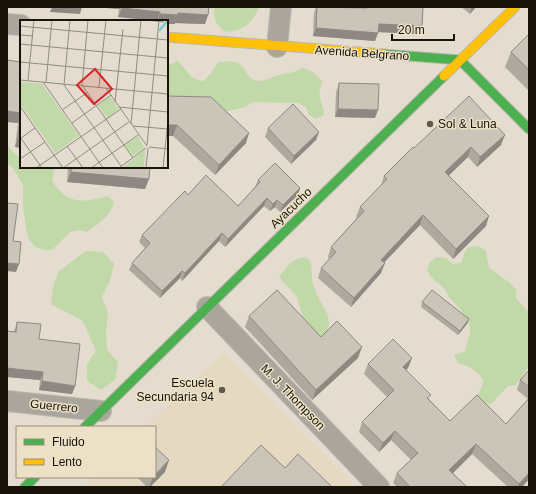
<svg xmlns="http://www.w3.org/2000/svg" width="536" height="494" viewBox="0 0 536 494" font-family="Helvetica,sans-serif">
<rect width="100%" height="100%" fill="#e4dcce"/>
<!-- built -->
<path fill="#e5d9c1" d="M223 352 356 487H84L94 477H155V427H146Z"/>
<!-- green -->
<path fill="#c1d8a8" d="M216 7H259C252 24 243 31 225 32 217 26 211 16 216 7Z
M177 61C189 70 186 78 203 81 211 75 213 69 219 62 227 61 237 60 243 67 247 71 246 75 252 79 261 84 270 78 279 75 287 73 294 73 302 68 311 70 316 74 322 81 321 87 318 93 320 99 322 106 324 107 324 115L316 119 309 115 306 107 298 103 253 102 245 107 228 111 212 104 167 98V66Z
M7 145 15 154 21 157V167H55L52 180C65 205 84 203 108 196L114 202C110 217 99 223 87 232L79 230 70 232 52 250H44L36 247 30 241 27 233 23 207V185L13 168 7 164Z
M478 246 486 251 489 268 510 283 516 290V298L529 313V366L516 385 508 386 491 404 483 403 477 397 484 381C476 369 471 367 458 363L454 355 465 351 470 334V325L461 310 449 297 445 289 432 278 427 270 430 262 437 257 446 258 452 264 461 263 464 254 468 247Z
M86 251 103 252 114 264 110 281 102 297 108 313 106 333 107 350 118 362 115 380 101 390 87 381V364L96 351 83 321 51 304 53 287 59 271Z
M305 257 311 262C312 270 311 279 314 287 321 309 343 323 316 341L304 321 297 297 279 277C287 267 292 258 305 257Z"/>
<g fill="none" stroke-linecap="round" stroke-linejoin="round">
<defs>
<path id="street" d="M7 24 21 25
M277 47 281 7
M207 307 379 487
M7 401 101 411"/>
<path id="fast" d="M383 54 460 60 529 129
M85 427 444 76
M25 487 35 477"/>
<path id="slow" d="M167 37 383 54
M444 76 515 7"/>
</defs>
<!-- street casing -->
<use href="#street" stroke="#beb7ad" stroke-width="22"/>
<!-- fast casing -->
<use href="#fast" stroke="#beb7ad" stroke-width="11"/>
<!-- slow casing -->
<use href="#slow" stroke="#beb7ad" stroke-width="11"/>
<!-- street -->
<use href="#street" stroke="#aaa69e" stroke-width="20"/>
<!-- fast -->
<use href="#fast" stroke="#4caf50" stroke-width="9"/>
<!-- slow -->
<use href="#slow" stroke="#ffc107" stroke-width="9"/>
</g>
<!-- wall -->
<path fill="#aea99f" d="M95 7H209L208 15 205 24 175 23V24L167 21H155L118 17 119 9Z
M316 7 364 8V7H423L422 26 419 34 378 32 375 41 313 36 314 13Z
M461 7H476L470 14Z
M529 34V91L505 67 511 52Z
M7 60 21 62V148L15 147 18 123 7 122Z
M339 83 375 118 335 117 336 92Z
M167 96 246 143 215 175 173 136Z
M268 128 319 132 316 140 291 164 265 137Z
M501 145 477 167 468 157 449 175 486 226 453 259 420 225 384 262 381 273 351 307 318 278 321 268 329 259 328 257 331 247 357 218 356 217 360 207 381 186 384 176 414 148Z
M68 167H150L145 189 67 182Z
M258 180 300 188 298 195 280 212 275 207 270 211 264 206 225 247 219 241 182 281 180 278 160 298 129 270 132 263 145 248 139 242 142 235 188 195 238 206 255 187Z
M422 302 469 319 467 324 458 335 421 307Z
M249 316 321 337 358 358 312 400 245 327Z
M17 322 39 339 75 386 72 394 39 390 40 380 7 377V331H14Z
M412 358 408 368 406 370 429 399 450 421 506 424 528 399 517 390 520 380 529 370V479L522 487H508L472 454 453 473 467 487H397L393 483 397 473 411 460 391 440 379 452 359 432 362 422 387 397 364 374 368 364Z
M165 472 150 487H147L137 477H155Z"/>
<!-- shaded-wall -->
<path fill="#8d8982" d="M52 7H82L80 14 50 12Z
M95 7H120L119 9Z
M472 7H476L470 14Z
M122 8 160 12 157 21 118 17Z
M178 13 208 15 205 24 175 23V24H167V21H157L160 14Z
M379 24 422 26 419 34 376 32Z
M316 28 378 33 375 41 313 36Z
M338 109 378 110 375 118 335 117Z
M7 111 21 113 18 123 7 122Z
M167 125H177L173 136H167Z
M319 132 316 140 291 164 294 156Z
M249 133 246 143 215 175 219 165Z
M505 135 501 145 477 167 480 157Z
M18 137H21V148L15 147Z
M471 147 468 157 442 182 445 172Z
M71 172 149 179 145 189 67 182Z
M300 188 298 195 280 212 283 205Z
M267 198 264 206 225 247 228 239Z
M277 200 275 207 270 211 273 204Z
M423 215 420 225 377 270 381 260Z
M489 216 486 226 453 259 456 249Z
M222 233 219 241 182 281 185 273Z
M7 263 19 264 16 272 7 271Z
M385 263 381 273 351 307 354 298Z
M182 271 180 278 160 298 162 291Z
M469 319 467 324 458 335 460 331Z
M362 347 358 358 312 400 316 390Z
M412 358 408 368 399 377 403 367Z
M7 368 43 372 40 380 7 377Z
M42 381 75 386 72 394 39 390Z
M395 431 391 440 379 452 383 443Z
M476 444 472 454 446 480 449 470Z
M169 460 165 472 150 487H149L153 477H155V475Z
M529 473V479L522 487H518L519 484Z"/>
<!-- building -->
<path fill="#cac4b9" stroke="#8d8982" d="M122 7H209L208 15 178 13V15L160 14V12L122 8Z
M317 7 367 8V7H423L422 26 379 24 378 33 316 28Z
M529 34V70L511 52Z
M7 60 21 62V113L7 111Z
M339 83 379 84 378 110 338 109Z
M167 96 211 97 249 133 219 165 177 125H167Z
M469 96 505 135 480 157 471 147 445 172 489 216 456 249 423 215 381 260 385 263 354 298 321 268 336 252 331 247 364 211 360 207 387 179 384 176 413 147 414 148Z
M293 104 319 132 294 156 268 128Z
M21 115V137H18Z
M275 163 300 188 283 205 277 200 273 204 267 198 228 239 222 233 185 273 182 271 162 291 132 263 150 243 142 235 185 191 188 195 206 175 238 206 260 182 258 180Z
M71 167H150L149 179 71 172Z
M7 203 18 204 13 241 21 242 19 264 7 263Z
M277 290 321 337 337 321 362 347 316 390 249 316Z
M432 290 469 319 460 331 422 302Z
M17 322 41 324 39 339 80 344 75 386 42 381 43 372 7 368V331L16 332Z
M393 339 412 358 403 367 431 395 427 398 450 421 477 395 506 424 529 398V473L519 484 476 444 449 470 467 487H410L397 473 418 453 395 431 383 443 362 422 394 390 368 364Z
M529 370V387L520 380Z
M261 445 285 468 298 454 332 487H221Z
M155 447 169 460 155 475Z"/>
<!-- markers -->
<g fill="#5f5a4f" stroke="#ece0c6" stroke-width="1.5">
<circle cx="430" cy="124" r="4"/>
<circle cx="222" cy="390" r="4"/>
</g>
<g text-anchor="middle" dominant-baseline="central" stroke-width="3" stroke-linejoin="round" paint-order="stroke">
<!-- street labels -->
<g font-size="12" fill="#18140b" stroke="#ece0c6">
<text transform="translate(362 53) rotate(4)">Avenida Belgrano</text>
<text transform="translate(291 208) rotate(-44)">Ayacucho</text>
<text transform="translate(293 397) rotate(46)">M. J. Thompson</text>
<text transform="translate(54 406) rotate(6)">Guerrero</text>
</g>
<!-- poi labels -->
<g font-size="12" fill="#18140b" stroke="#ece0c6" text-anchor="start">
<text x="438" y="124">Sol &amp; Luna</text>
<text x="214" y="383" text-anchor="end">Escuela<tspan x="214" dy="14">Secundaria 94</tspan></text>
</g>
</g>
<!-- overview -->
<g transform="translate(20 20)">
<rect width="148" height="148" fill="#e4dcce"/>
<path d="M0 62 22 64 59 116 35 133 0 83ZM90 76 99 89 87 98 78 85ZM118 116 124 128 113 136 105 125ZM125 130 124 148H102Z" fill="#c1d8a8"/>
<path fill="none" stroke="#6fc8d4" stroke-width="2" d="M139 11 148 0"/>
<path fill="none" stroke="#928c80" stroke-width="1" d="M50 0 44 65 101 146M68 0 62 65 113 138M126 0 144 2M0 6 148 20M0 15 13 16M0 24 148 38M0 42 148 56M0 60 148 74M8 60 14 0M23 62 83 148M26 62 32 0M79 67 86 0M86 68 127 126M95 82 103 9M0 86 43 148M99 87 148 92M42 90 67 73M52 103 91 75M111 104 121 0M113 106 148 109M0 117 22 148M1 118 15 108M127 125 139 0M47 126 63 148M129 127 148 129M0 139 25 122M16 148 101 89M43 148 109 102M71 148 118 115M99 148 126 128M126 148 128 128M143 148 148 100"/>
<path fill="#d62828" fill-opacity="0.15" stroke="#d62828" stroke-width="2" d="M75 49 92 69 74 84 57 65Z"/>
<rect width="148" height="148" fill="none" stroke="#18140b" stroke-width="2"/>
</g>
<!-- border -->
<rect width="536" height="494" fill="none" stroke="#18140b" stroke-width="16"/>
<!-- legend -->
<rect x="16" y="426" width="140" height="52" fill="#ece0c6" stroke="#978e7b"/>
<rect x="24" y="439" width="20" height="6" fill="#4caf50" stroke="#978e7b"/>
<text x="52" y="446" font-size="12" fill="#18140b">Fluido</text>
<rect x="24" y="459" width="20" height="6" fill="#ffc107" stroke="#978e7b"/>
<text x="52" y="466" font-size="12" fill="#18140b">Lento</text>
<!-- scale -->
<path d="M392 34v6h62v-6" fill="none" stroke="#18140b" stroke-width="2"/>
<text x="398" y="34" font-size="12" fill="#18140b" stroke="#ece0c6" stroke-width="3" paint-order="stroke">20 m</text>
</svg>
